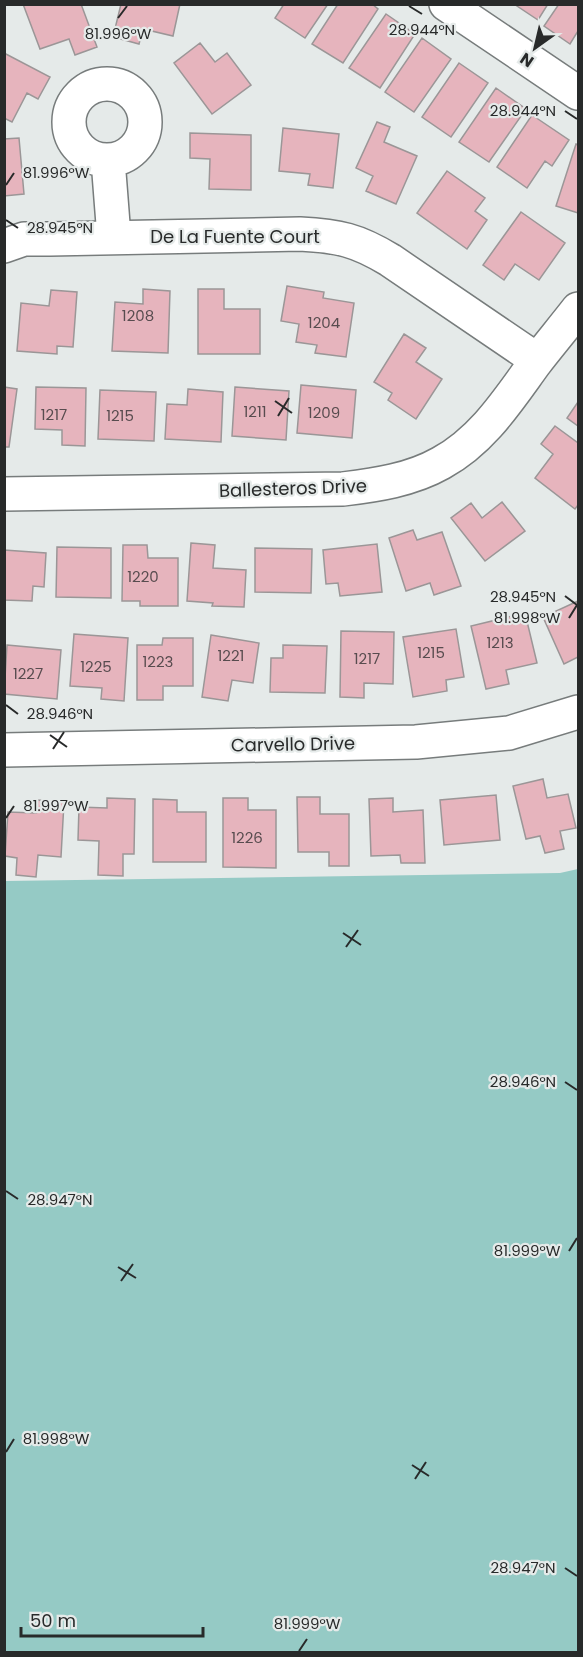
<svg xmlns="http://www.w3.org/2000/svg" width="583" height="1657" viewBox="0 0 583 1657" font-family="Poppins,sans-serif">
<rect width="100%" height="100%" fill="#e5eae9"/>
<!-- green -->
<path fill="#95cac5" d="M578 869V1652H5V881L560 873Z"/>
<!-- building -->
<path fill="#e6b4bd" stroke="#9b9697" stroke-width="1.5" d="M23 4H81L97 47 75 55 69 39 40 49Z
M121 4H180L173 36 143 29 139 44 113 37Z
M284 4H328L305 38 275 18Z
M338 4H372L378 9 343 63 312 44Z
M514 4H548L538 20Z
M559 4H578V31L570 44 544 26Z
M386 14 415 34 380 88 349 68Z
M422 38 451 59 414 112 385 92Z
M200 43 215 62 227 53 251 85 212 114 174 63Z
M4 53 50 77 38 99 27 93 12 122 4 118Z
M459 63 488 83 451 137 422 117Z
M496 88 526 109 489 162 459 142Z
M532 115 569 140 552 166 545 161 527 188 497 167Z
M377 122 390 127 384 142 417 156 396 204 366 191 373 176 356 168Z
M283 128 339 134 333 188 308 185 310 174 279 171Z
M190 133 251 135V190L209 189 210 159 190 158Z
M19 138 24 194 4 196V139Z
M576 144 578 145V213L556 206Z
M447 171 485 198 475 211 487 220 467 249 417 213Z
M521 212 565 243 539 280 515 264 504 280 483 265Z
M287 286 324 292 323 298 354 303 346 357 315 353 317 345 296 342 299 324 281 321Z
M143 289 170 291 168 353 112 351 115 302 143 304Z
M198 289H224V309H260V354H198Z
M51 290 77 292 73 347 57 346V354L17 351 21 303 49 306Z
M404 334 426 348 416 362 442 379 416 419 388 400 392 393 374 382Z
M301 385 356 390 352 438 297 433Z
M4 387 17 389 9 447H4Z
M36 387 86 388 85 446 62 445V430L35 429Z
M235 387 289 391 286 440 232 436Z
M188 389 223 392 221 442 165 439 167 404 187 405Z
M100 390 156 392 154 441 98 439Z
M578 402V426L567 418Z
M555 426 578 443V505L575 509 535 478 553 454 541 444Z
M502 502 525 531 485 561 451 518 471 503 482 518Z
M413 530 417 540 442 532 461 586 434 595 430 583 406 591 389 538Z
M191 543 215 545 213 568 246 570 244 607 212 606 213 603 187 601Z
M377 544 382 592 340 596 338 583 326 584 323 550Z
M123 545H147L148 558H178V606H140V601H122Z
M57 547 111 548V598L56 597Z
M255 548 312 549 311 593 255 592Z
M4 550 46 553 44 587 33 586 32 601 4 600Z
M578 601V657L564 664 543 617Z
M525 613 537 663 506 670 509 684 486 689 471 626Z
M456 629 464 677 446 680 447 691 413 697 403 637Z
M341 631 394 632 393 684 364 683V698L340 697Z
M74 634 128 638 124 701 101 699 102 688 70 686Z
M211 635 259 643 253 683 232 680 228 701 202 697Z
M163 638H193V686H163V700H137V645H162Z
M7 645 61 650 57 699 4 694Z
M283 645 327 646 325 693 270 692 271 658H283Z
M543 779 547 798 568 794 576 828 560 831 564 849 545 853 540 836 526 839 513 786Z
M496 795 500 840 444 845 440 800Z
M297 797H320V814H349V866H329V852H298Z
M107 798 135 799 134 854H123V876L98 875 99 841 78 840 79 807 107 808Z
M223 798H248V810H276V868L223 867Z
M393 798V812L423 810 425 863H401L400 855 371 856 369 799Z
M153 799 177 800V812H206V862H153Z
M37 800 64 802 61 857 38 855 36 877 16 875 17 858 5 856 8 812 36 813Z"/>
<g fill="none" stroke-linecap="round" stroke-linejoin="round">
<defs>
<path id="minor" d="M446 4 578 93
M69 122a38 38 0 1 1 76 0a38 38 0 1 1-76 0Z
M108 160 114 237
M4 246 24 239H50L300 234C339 236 357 240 390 260L537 360
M4 494 343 489C376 485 411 480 441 463 483 440 508 400 535 363 549 345 564 327 578 309
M4 750 416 742 509 733 578 712"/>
</defs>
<!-- minor casing -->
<use href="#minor" stroke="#777c7c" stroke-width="36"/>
<!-- minor -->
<use href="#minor" stroke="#fff" stroke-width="33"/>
</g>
<!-- ticks -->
<path fill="none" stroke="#282a2a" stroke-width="2" d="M409 6 422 14M118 18 127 6M565 111 577 119M6 185 14 173M6 220 18 228M275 401 292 413M278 416 289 398M565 596 577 605M569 618 577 605M6 705 18 714M50 735 67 747M53 749 64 732M6 818 14 806M343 933 361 945M346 947 358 930M565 1082 577 1090M6 1191 18 1199M569 1251 577 1238M118 1267 136 1278M121 1281 133 1264M6 1452 14 1439M412 1465 429 1476M415 1479 426 1462M565 1568 577 1576M299 1651 307 1639"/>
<g text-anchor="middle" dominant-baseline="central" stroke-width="4.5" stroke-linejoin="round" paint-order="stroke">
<!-- number labels -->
<g font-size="15" fill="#584c4f">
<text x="138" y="315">1208</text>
<text x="324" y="322">1204</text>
<text x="255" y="411">1211</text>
<text x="324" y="412">1209</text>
<text x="54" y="414">1217</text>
<text x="120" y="415">1215</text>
<text x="143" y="576">1220</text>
<text x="500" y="642">1213</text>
<text x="431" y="652">1215</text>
<text x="231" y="655">1221</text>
<text x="367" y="658">1217</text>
<text x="158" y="661">1223</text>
<text x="96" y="666">1225</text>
<text x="28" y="673">1227</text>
<text x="247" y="837">1226</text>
</g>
<!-- street labels -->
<g font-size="18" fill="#282a2a" stroke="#e5eae9">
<text x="235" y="236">De La Fuente Court</text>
<text transform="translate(293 488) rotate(-2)">Ballesteros Drive</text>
<text transform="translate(293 744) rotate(-1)">Carvello Drive</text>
</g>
</g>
<g font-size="15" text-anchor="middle" fill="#282a2a" stroke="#e5eae9" stroke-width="4.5" stroke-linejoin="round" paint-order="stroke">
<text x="422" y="35">28.944°N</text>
<text x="118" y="39">81.996°W</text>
<text x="523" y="116">28.944°N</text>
<text x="56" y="178">81.996°W</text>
<text x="60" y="233">28.945°N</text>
<text x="523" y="602">28.945°N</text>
<text x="527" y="623">81.998°W</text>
<text x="60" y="719">28.946°N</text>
<text x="56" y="811">81.997°W</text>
<text x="523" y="1087">28.946°N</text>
<text x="60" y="1205">28.947°N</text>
<text x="527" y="1256">81.999°W</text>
<text x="56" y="1444">81.998°W</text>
<text x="523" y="1573">28.947°N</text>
<text x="307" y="1629">81.999°W</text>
</g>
<!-- border -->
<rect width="583" height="1657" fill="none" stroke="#282a2a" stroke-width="12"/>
<!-- north arrow -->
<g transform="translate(535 48) rotate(214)" stroke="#e5eae9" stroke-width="4.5" paint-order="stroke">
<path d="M0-4.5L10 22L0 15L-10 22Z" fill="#282a2a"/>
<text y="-9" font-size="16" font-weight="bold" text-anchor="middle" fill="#282a2a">N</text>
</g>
<!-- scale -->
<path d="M21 1627v9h182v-9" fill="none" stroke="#282a2a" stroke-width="3"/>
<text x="30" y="1627" font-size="18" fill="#282a2a" stroke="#e5eae9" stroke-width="4.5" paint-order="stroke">50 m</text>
</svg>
